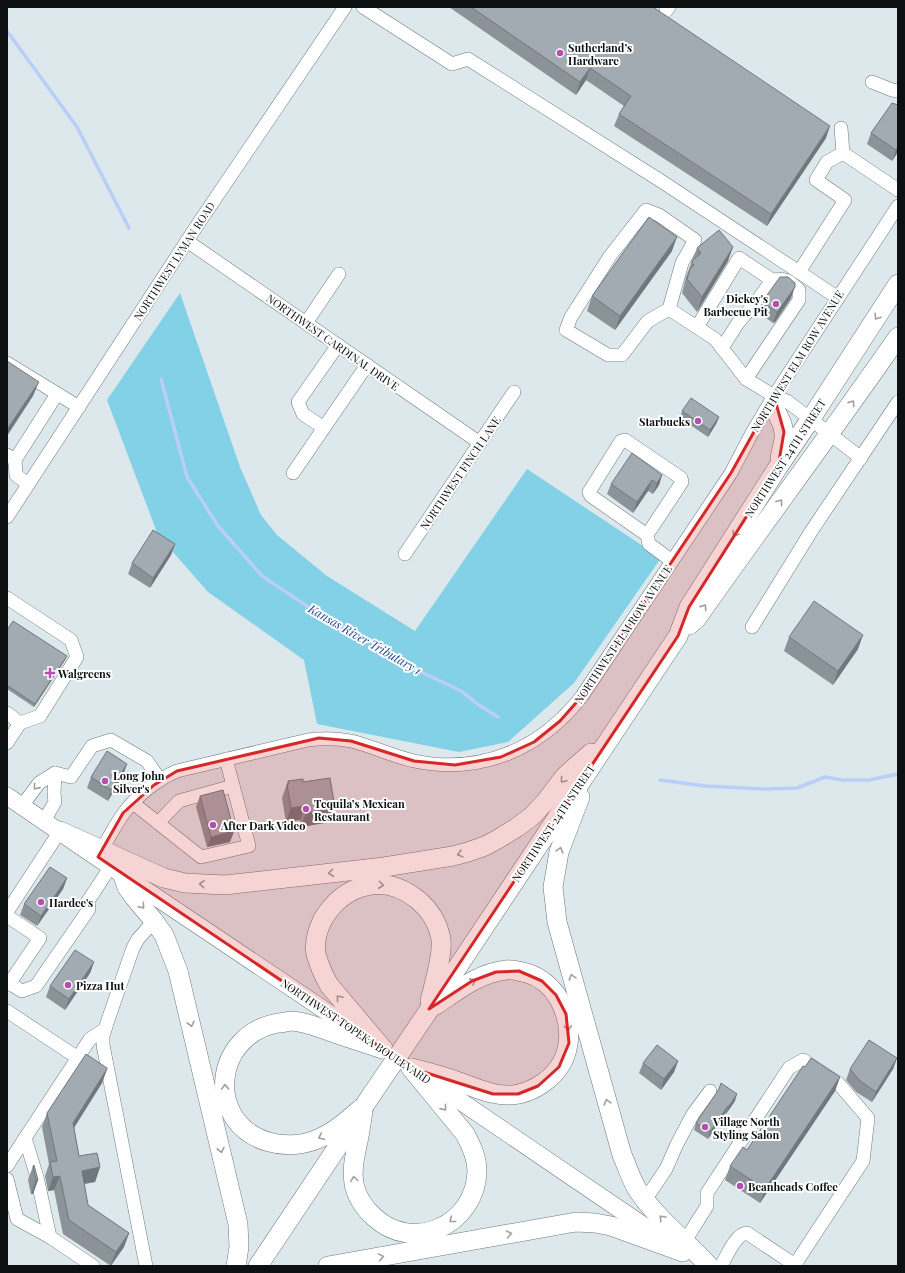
<svg xmlns="http://www.w3.org/2000/svg" width="905" height="1273" viewBox="0 0 905 1273" font-family="'Playfair Display',serif">
<style>
.green{fill:#83d1e7}
.lines{fill:none;stroke-linecap:round;stroke-linejoin:round}
.stream{stroke:#b9cff7;stroke-width:3.5}
.minor-casing{stroke:#6e797c;stroke-width:14}
.major-casing{stroke:#6e797c;stroke-width:18}
.highway-casing{stroke:#6e797c;stroke-width:20}
.minor{stroke:#fff;stroke-width:13}
.major{stroke:#fff;stroke-width:17}
.highway{stroke:#fff;stroke-width:19}
.highway-bridge-casing{stroke:#6e797c;stroke-width:20;stroke-linecap:butt}
.highway-bridge{stroke:#fff;stroke-width:19}
.wall{fill:#8b9399}
.shaded-wall{fill:#71787d}
.building{fill:#a2abb2;stroke:#71787d}
.oneway{stroke:#9e9fa0}
.marked{fill:#d62828;fill-opacity:0.2;stroke:#d62828;stroke-width:3;stroke-linejoin:round}
.poi-dot{fill:#b54eb1;stroke:#fff;stroke-width:1.5}
.labels{text-anchor:middle;dominant-baseline:central;stroke-width:4;stroke-linejoin:round;paint-order:stroke}
.poi-label{font-size:11px;font-weight:bold;fill:#0c1011;stroke:#fff;text-anchor:start}
.street-label{font-size:11px;fill:#0c1011;stroke:#fff}
.water-label{font-size:12px;font-style:italic;fill:#1d428d;stroke:#fff}
</style>
<rect width="100%" height="100%" fill="#dce8ec"/>
<path class="green" d="M 180,293 L 240,467 L 261,515 L 277,535 L 327,576 L 415,631 L 527,469 L 661,558 L 574,683 L 508,742 L 459,752 L 317,724 L 304,660 L 208,592 L 158,535 L 107,400 Z"/>
<g class="lines">
<g class="stream">
<path d="M 7,31 L 77,127 L 129,228"/>
<path d="M 161,379 L 187,477 L 218,526 L 262,576 L 334,624 L 386,649 L 413,668 L 461,691 L 479,705 L 498,717"/>
<path d="M 660,780 L 705,786 L 765,789 L 797,788 L 825,777 L 843,780 L 869,780 L 898,774"/>
</g>
<g class="minor-casing">
<g id="minor">
<path d="M 363,7 L 452,64 L 468,59 L 661,181 L 799,272"/>
<path d="M 666,11 L 669,7"/>
<path d="M 872,82 L 892,90 L 898,91"/>
<path d="M 841,128 L 843,153 L 898,190"/>
<path d="M 187,241 L 480,443"/>
<path d="M 838,298 L 799,272 L 845,200 L 816,180 L 827,162 L 843,153"/>
<path d="M 669,309 L 682,263 L 695,240 L 659,215 L 646,210 L 610,256 L 571,317 L 566,330 L 608,355 L 622,355 L 648,321 L 669,309 L 715,339 L 746,379 L 774,396 L 787,401 L 861,458"/>
<path d="M 306,323 L 339,274"/>
<path d="M 697,327 L 739,258 L 772,280"/>
<path d="M 722,348 L 738,323 L 760,297 L 772,280 C 788,278 788,280 799,290 L 799,300 L 746,379"/>
<path d="M 7,363 L 79,407"/>
<path d="M 324,428 L 303,414 L 298,402 L 338,345"/>
<path d="M 7,455 L 15,460 L 16,475 L 28,484"/>
<path d="M 15,460 L 57,394"/>
<path d="M 293,473 L 367,365"/>
<path d="M 7,517 L 198,224 L 345,7"/>
<path d="M 647,535 L 682,482 L 681,478 L 625,440 L 621,441 L 589,492 L 591,496 L 647,535 L 649,544 L 672,561"/>
<path d="M 405,554 L 514,392"/>
<path d="M 7,598 L 71,640 L 77,657 L 40,716 L 20,723 L 7,743"/>
<path d="M 752,627 L 812,530 L 898,402"/>
<path d="M 7,713 L 20,723"/>
<path d="M 133,803 L 201,857 L 249,846 L 226,759"/>
<path d="M 22,806 L 39,783 L 55,773 L 71,777 L 92,746 L 111,740 L 147,761 L 160,780"/>
<path d="M 44,821 L 55,802 L 54,793 L 55,773"/>
<path d="M 158,823 L 179,801 L 233,786"/>
<path d="M 98,856 C 107,842 114,826 124,813 C 136,796 158,779 177,771 L 308,740 C 323,738 337,738 351,741 C 372,746 392,756 414,761 C 481,775 541,749 582,696 L 731,473 L 753,431 L 774,396 L 898,206"/>
<path d="M 7,912 L 60,831"/>
<path d="M 7,916 L 40,938 L 9,984"/>
<path d="M 7,982 L 22,991 L 36,986 L 89,909 L 88,901 L 111,866"/>
<path d="M 7,1011 L 78,1058"/>
<path d="M 7,1166 L 25,1138"/>
<path d="M 7,1179 L 17,1219 L 50,1237"/>
<path d="M 645,1200 L 666,1169 L 677,1144 L 693,1114 L 710,1091"/>
<path d="M 685,1241 L 707,1206 L 707,1193 L 789,1068 L 803,1060 L 838,1083 L 868,1118 L 863,1161 L 794,1266"/>
<path d="M 93,1266 L 50,1237 L 37,1177 L 25,1138 L 90,1039 L 105,1029"/>
<path d="M 146,1266 L 103,1045 L 103,1036 L 108,1020 L 133,948 L 138,939 L 154,921"/>
<path d="M 721,1266 C 727,1256 735,1234 747,1233 L 795,1265"/>
</g>
</g>
<g class="major-casing">
<g id="major">
<path d="M 7,796 L 89,852 L 372,1042"/>
<path d="M 419,1073 L 669,1243"/>
</g>
</g>
<g class="highway-casing">
<g id="highway">
<path d="M 774,396 L 776,411 L 782,424 L 784,432 L 784,439 L 780,458"/>
<path d="M 689,625 L 697,618 C 763,524 832,432 898,337"/>
<path d="M 580,797 L 559,852 L 553,887 L 557,922 L 622,1155 C 627,1166 631,1179 637,1189 C 656,1218 685,1240 709,1266"/>
<path d="M 60,831 L 164,878 L 185,883 L 225,885 L 384,867 L 453,856 L 468,852 L 485,846 L 498,839 L 516,828 L 531,817 L 546,801 L 565,776 L 591,753"/>
<path d="M 122,873 L 127,887 L 134,897 L 154,921 L 164,935 L 178,971 L 238,1224 L 239,1247 L 236,1266"/>
<path d="M 429,1010 L 678,636 L 689,607 L 778,467 L 810,420 L 898,284"/>
<path d="M 383,1049 L 329,985 C 324,976 319,965 316,954 C 314,943 318,929 323,919 C 345,883 385,873 418,900 C 430,910 438,923 441,939 C 443,955 434,984 430,1001"/>
<path d="M 411,1068 C 424,1071 438,1075 451,1079 C 473,1086 495,1099 519,1094 C 528,1092 536,1088 543,1083 C 572,1063 575,1029 559,999 C 552,987 540,977 527,973 C 520,972 513,969 506,970 C 479,973 458,990 436,1005"/>
<path d="M 364,1106 C 362,1116 361,1126 359,1136 C 356,1153 351,1167 354,1184 C 357,1198 364,1208 374,1217 C 414,1254 476,1224 477,1171 C 477,1157 471,1145 465,1134 L 411,1068"/>
<path d="M 364,1106 C 350,1118 336,1131 320,1138 C 305,1145 286,1147 269,1142 C 205,1124 212,1035 278,1023 C 281,1023 286,1022 290,1021 C 306,1021 321,1029 337,1034 C 352,1039 367,1044 383,1049"/>
<path d="M 258,1266 L 355,1121"/>
<path d="M 328,1266 L 576,1222 L 595,1223 L 611,1226 L 683,1252"/>
</g>
</g>
<use href="#minor" class="minor"/>
<use href="#major" class="major"/>
<use href="#highway" class="highway"/>
<g class="highway-bridge-casing">
<path id="highway-bridge" d="M 364,1106 L 429,1010"/>
</g>
<use href="#highway-bridge" class="highway-bridge"/>
</g>
<g class="wall">
<path d="M 449,7 L 653,7 L 826,138 L 767,226 L 614,126 L 619,114 L 624,106 L 586,80 L 576,95 Z"/>
<path d="M 898,105 L 898,152 L 892,161 L 867,144 L 871,133 Z"/>
<path d="M 697,248 L 728,261 L 697,312 L 682,293 L 686,277 Z"/>
<path d="M 672,251 L 615,330 L 587,311 L 592,296 Z"/>
<path d="M 791,298 L 775,322 L 773,323 L 758,312 L 762,302 Z"/>
<path d="M 682,411 L 719,417 L 716,424 L 708,437 L 680,418 Z"/>
<path d="M 662,475 L 659,485 L 653,494 L 648,491 L 633,513 L 607,494 L 611,484 Z"/>
<path d="M 175,544 L 171,555 L 150,588 L 128,574 L 132,563 Z"/>
<path d="M 7,630 L 65,660 L 34,707 L 7,689 Z"/>
<path d="M 789,637 L 858,649 L 833,685 L 784,651 Z"/>
<path d="M 127,764 L 123,775 L 108,801 L 87,788 L 91,777 Z"/>
<path d="M 288,781 L 303,782 L 330,822 L 301,827 L 300,820 L 286,822 L 282,798 Z"/>
<path d="M 200,796 L 234,831 L 230,842 L 207,847 L 196,807 Z"/>
<path d="M 67,878 L 63,889 L 37,926 L 20,915 L 24,904 Z"/>
<path d="M 94,962 L 90,973 L 65,1010 L 46,997 L 50,986 Z"/>
<path d="M 897,1058 L 893,1069 L 872,1102 L 856,1092 L 846,1080 L 850,1069 Z"/>
<path d="M 678,1061 L 674,1072 L 661,1090 L 639,1073 L 643,1063 Z"/>
<path d="M 805,1067 L 840,1077 L 835,1091 L 760,1203 L 725,1180 L 730,1166 L 747,1150 Z"/>
<path d="M 107,1069 L 102,1083 L 74,1128 L 79,1156 L 100,1167 L 95,1182 L 84,1184 L 88,1205 L 129,1233 L 124,1247 L 111,1266 L 63,1234 L 54,1190 L 48,1191 L 45,1176 L 49,1164 L 42,1127 L 47,1113 Z"/>
<path d="M 735,1101 L 726,1114 L 725,1113 L 708,1139 L 694,1130 L 696,1123 Z"/>
<path d="M 33,1166 L 38,1180 L 33,1194 L 31,1194 L 28,1180 Z"/>
</g>
<g class="shaded-wall">
<path d="M 590,68 L 586,80 L 576,95 L 580,82 Z"/>
<path d="M 830,126 L 826,138 L 767,226 L 771,214 Z"/>
<path d="M 898,147 L 898,152 L 892,161 L 896,150 Z"/>
<path d="M 677,237 L 672,251 L 615,330 L 620,316 Z"/>
<path d="M 733,247 L 728,261 L 697,312 L 702,297 Z"/>
<path d="M 795,287 L 791,298 L 775,322 L 773,323 L 777,312 Z"/>
<path d="M 39,382 L 33,396 L 7,436 L 7,432 L 8,428 Z"/>
<path d="M 719,417 L 716,424 L 708,437 L 710,430 Z"/>
<path d="M 662,475 L 659,485 L 653,494 L 657,483 Z"/>
<path d="M 652,480 L 648,491 L 633,513 L 637,502 Z"/>
<path d="M 175,544 L 171,555 L 150,588 L 153,578 Z"/>
<path d="M 863,635 L 858,649 L 833,685 L 838,671 Z"/>
<path d="M 67,656 L 65,660 L 34,707 L 35,704 Z"/>
<path d="M 127,764 L 123,775 L 108,801 L 111,790 Z"/>
<path d="M 305,806 L 300,820 L 286,822 L 291,808 Z"/>
<path d="M 335,808 L 330,822 L 301,827 L 306,813 Z"/>
<path d="M 234,831 L 230,842 L 207,847 L 211,837 Z"/>
<path d="M 67,878 L 63,889 L 37,926 L 41,916 Z"/>
<path d="M 94,962 L 90,973 L 65,1010 L 69,999 Z"/>
<path d="M 897,1058 L 893,1069 L 872,1102 L 876,1092 Z"/>
<path d="M 678,1061 L 674,1072 L 661,1090 L 664,1079 Z"/>
<path d="M 107,1069 L 102,1083 L 68,1137 L 73,1123 Z"/>
<path d="M 840,1077 L 835,1091 L 760,1203 L 765,1189 Z"/>
<path d="M 737,1094 L 735,1101 L 726,1114 L 729,1106 Z"/>
<path d="M 728,1106 L 725,1113 L 708,1139 L 710,1132 Z"/>
<path d="M 100,1167 L 95,1182 L 77,1185 L 82,1171 Z"/>
<path d="M 60,1176 L 54,1190 L 48,1191 L 53,1177 Z"/>
<path d="M 36,1180 L 38,1180 L 33,1194 L 31,1194 Z"/>
<path d="M 129,1233 L 124,1247 L 110,1266 L 116,1252 Z"/>
</g>
<g class="building">
<path d="M 471,7 L 653,7 L 830,126 L 771,214 L 619,114 L 631,96 L 590,68 L 580,82 Z"/>
<path d="M 892,103 L 898,105 L 898,147 L 896,150 L 871,133 Z"/>
<path d="M 649,217 L 677,237 L 620,316 L 592,296 Z"/>
<path d="M 719,230 L 733,247 L 702,297 L 687,279 L 690,269 L 694,265 L 692,263 L 692,261 L 701,253 L 697,248 Z"/>
<path d="M 780,277 L 788,277 L 795,283 L 795,287 L 778,311 L 777,312 L 762,302 Z"/>
<path d="M 7,361 L 39,382 L 8,428 L 7,427 Z"/>
<path d="M 691,398 L 719,417 L 710,430 L 682,411 Z"/>
<path d="M 632,453 L 662,475 L 657,483 L 652,480 L 637,502 L 611,484 Z"/>
<path d="M 153,530 L 175,544 L 153,578 L 132,563 Z"/>
<path d="M 814,601 L 863,635 L 838,671 L 789,637 Z"/>
<path d="M 13,621 L 67,656 L 35,704 L 8,686 L 7,687 L 7,630 Z"/>
<path d="M 107,751 L 127,764 L 111,790 L 91,777 Z"/>
<path d="M 330,778 L 335,808 L 306,813 L 305,806 L 291,808 L 287,784 L 289,784 L 288,781 L 303,779 L 303,782 Z"/>
<path d="M 223,790 L 234,831 L 211,837 L 200,796 Z"/>
<path d="M 50,867 L 67,878 L 41,916 L 24,904 Z"/>
<path d="M 75,950 L 94,962 L 69,999 L 50,986 Z"/>
<path d="M 869,1040 L 897,1058 L 876,1092 L 860,1081 L 850,1069 Z"/>
<path d="M 657,1045 L 678,1061 L 664,1079 L 643,1063 Z"/>
<path d="M 86,1054 L 107,1068 L 107,1069 L 73,1123 L 79,1156 L 97,1153 L 100,1167 L 82,1171 L 88,1205 L 129,1233 L 116,1252 L 69,1220 L 60,1176 L 53,1177 L 50,1162 L 57,1161 L 47,1113 Z"/>
<path d="M 811,1058 L 840,1077 L 765,1189 L 730,1166 L 743,1147 L 747,1150 L 803,1066 L 805,1067 Z"/>
<path d="M 721,1083 L 737,1094 L 729,1106 L 728,1106 L 710,1132 L 696,1123 L 719,1089 Z"/>
<path d="M 34,1165 L 38,1180 L 36,1180 L 33,1166 Z"/>
</g>
<defs><path id="oneway-chevron" d="M-2-3.5L2.5 0L-2 3.5" fill="none" stroke-width="1.6" stroke-linecap="round" stroke-linejoin="round"/></defs>
<g class="oneway">
<use href="#oneway-chevron" transform="translate(877 317) rotate(123)"/>
<use href="#oneway-chevron" transform="translate(852 403) rotate(-55)"/>
<use href="#oneway-chevron" transform="translate(780 502) rotate(-53)"/>
<use href="#oneway-chevron" transform="translate(735 534) rotate(122)"/>
<use href="#oneway-chevron" transform="translate(704 607) rotate(-55)"/>
<use href="#oneway-chevron" transform="translate(563 780) rotate(130)"/>
<use href="#oneway-chevron" transform="translate(36 787) rotate(129)"/>
<use href="#oneway-chevron" transform="translate(560 850) rotate(-73)"/>
<use href="#oneway-chevron" transform="translate(460 854) rotate(165)"/>
<use href="#oneway-chevron" transform="translate(331 873) rotate(173)"/>
<use href="#oneway-chevron" transform="translate(202 884) rotate(-175)"/>
<use href="#oneway-chevron" transform="translate(381 885) rotate(6)"/>
<use href="#oneway-chevron" transform="translate(142 906) rotate(49)"/>
<use href="#oneway-chevron" transform="translate(572 977) rotate(-106)"/>
<use href="#oneway-chevron" transform="translate(473 981) rotate(-29)"/>
<use href="#oneway-chevron" transform="translate(339 998) rotate(-130)"/>
<use href="#oneway-chevron" transform="translate(191 1024) rotate(77)"/>
<use href="#oneway-chevron" transform="translate(568 1028) rotate(85)"/>
<use href="#oneway-chevron" transform="translate(225 1087) rotate(-92)"/>
<use href="#oneway-chevron" transform="translate(607 1102) rotate(-106)"/>
<use href="#oneway-chevron" transform="translate(444 1108) rotate(51)"/>
<use href="#oneway-chevron" transform="translate(321 1137) rotate(155)"/>
<use href="#oneway-chevron" transform="translate(221 1150) rotate(77)"/>
<use href="#oneway-chevron" transform="translate(354 1179) rotate(-98)"/>
<use href="#oneway-chevron" transform="translate(662 1218) rotate(-133)"/>
<use href="#oneway-chevron" transform="translate(452 1220) rotate(142)"/>
<use href="#oneway-chevron" transform="translate(509 1234) rotate(-10)"/>
<use href="#oneway-chevron" transform="translate(381 1257) rotate(-10)"/>
</g>
<path class="marked" d="M 774,396 L 784,432 L 778,467 L 689,607 L 678,636 L 429,1009 L 472,981 L 496,972 L 519,971 L 542,981 L 556,995 L 566,1014 L 569,1043 L 559,1067 L 538,1086 L 518,1094 L 493,1094 L 411,1068 L 98,857 L 123,813 L 154,785 L 177,771 L 319,738 L 351,741 L 414,761 L 455,765 L 501,757 L 534,742 L 560,721 L 582,696 L 731,473 Z"/>
<g class="poi-dot">
<circle cx="560" cy="53" r="4"/>
<circle cx="776" cy="304" r="4"/>
<circle cx="698" cy="421" r="4"/>
<path d="M48 667h4v4h4v4h-4v4h-4v-4h-4v-4h4z"/>
<circle cx="105" cy="781" r="4"/>
<circle cx="306" cy="809" r="4"/>
<circle cx="213" cy="825" r="4"/>
<circle cx="41" cy="902" r="4"/>
<circle cx="68" cy="985" r="4"/>
<circle cx="705" cy="1127" r="4"/>
<circle cx="740" cy="1186" r="4"/>
</g>
<g class="labels">
<g class="poi-label">
<text x="568" y="47">Sutherland’s<tspan x="568" dy="13">Hardware</tspan></text>
<text x="768" y="298" text-anchor="end">Dickey's<tspan x="768" dy="13">Barbecue Pit</tspan></text>
<text x="690" y="421" text-anchor="end">Starbucks</text>
<text x="58" y="673">Walgreens</text>
<text x="113" y="775">Long John<tspan x="113" dy="13">Silver's</tspan></text>
<text x="314" y="803">Tequila’s Mexican<tspan x="314" dy="13">Restaurant</tspan></text>
<text x="221" y="825">After Dark Video</text>
<text x="49" y="902">Hardee's</text>
<text x="76" y="985">Pizza Hut</text>
<text x="713" y="1121">Village North<tspan x="713" dy="13">Styling Salon</tspan></text>
<text x="748" y="1186">Beanheads Coffee</text>
</g>
<g class="street-label">
<text transform="translate(174 261) rotate(-57)">NORTHWEST LYMAN ROAD</text>
<text transform="translate(333 342) rotate(35)">NORTHWEST CARDINAL DRIVE</text>
<text transform="translate(797 361) rotate(-58)">NORTHWEST ELM ROW AVENUE</text>
<text transform="translate(785 458) rotate(-57)">NORTHWEST 24TH STREET</text>
<text transform="translate(460 473) rotate(-56)">NORTHWEST FINCH LANE</text>
<text transform="translate(623 634) rotate(-56)">NORTHWEST ELM ROW AVENUE</text>
<text transform="translate(553 823) rotate(-56)">NORTHWEST 24TH STREET</text>
<text transform="translate(356 1031) rotate(34)">NORTHWEST TOPEKA BOULEVARD</text>
</g>
<g class="water-label">
<text transform="translate(365 639) rotate(30)">Kansas River Tributary 1</text>
</g>
</g>
<rect width="905" height="1273" fill="none" stroke="#0c1011" stroke-width="16"/>
</svg>
